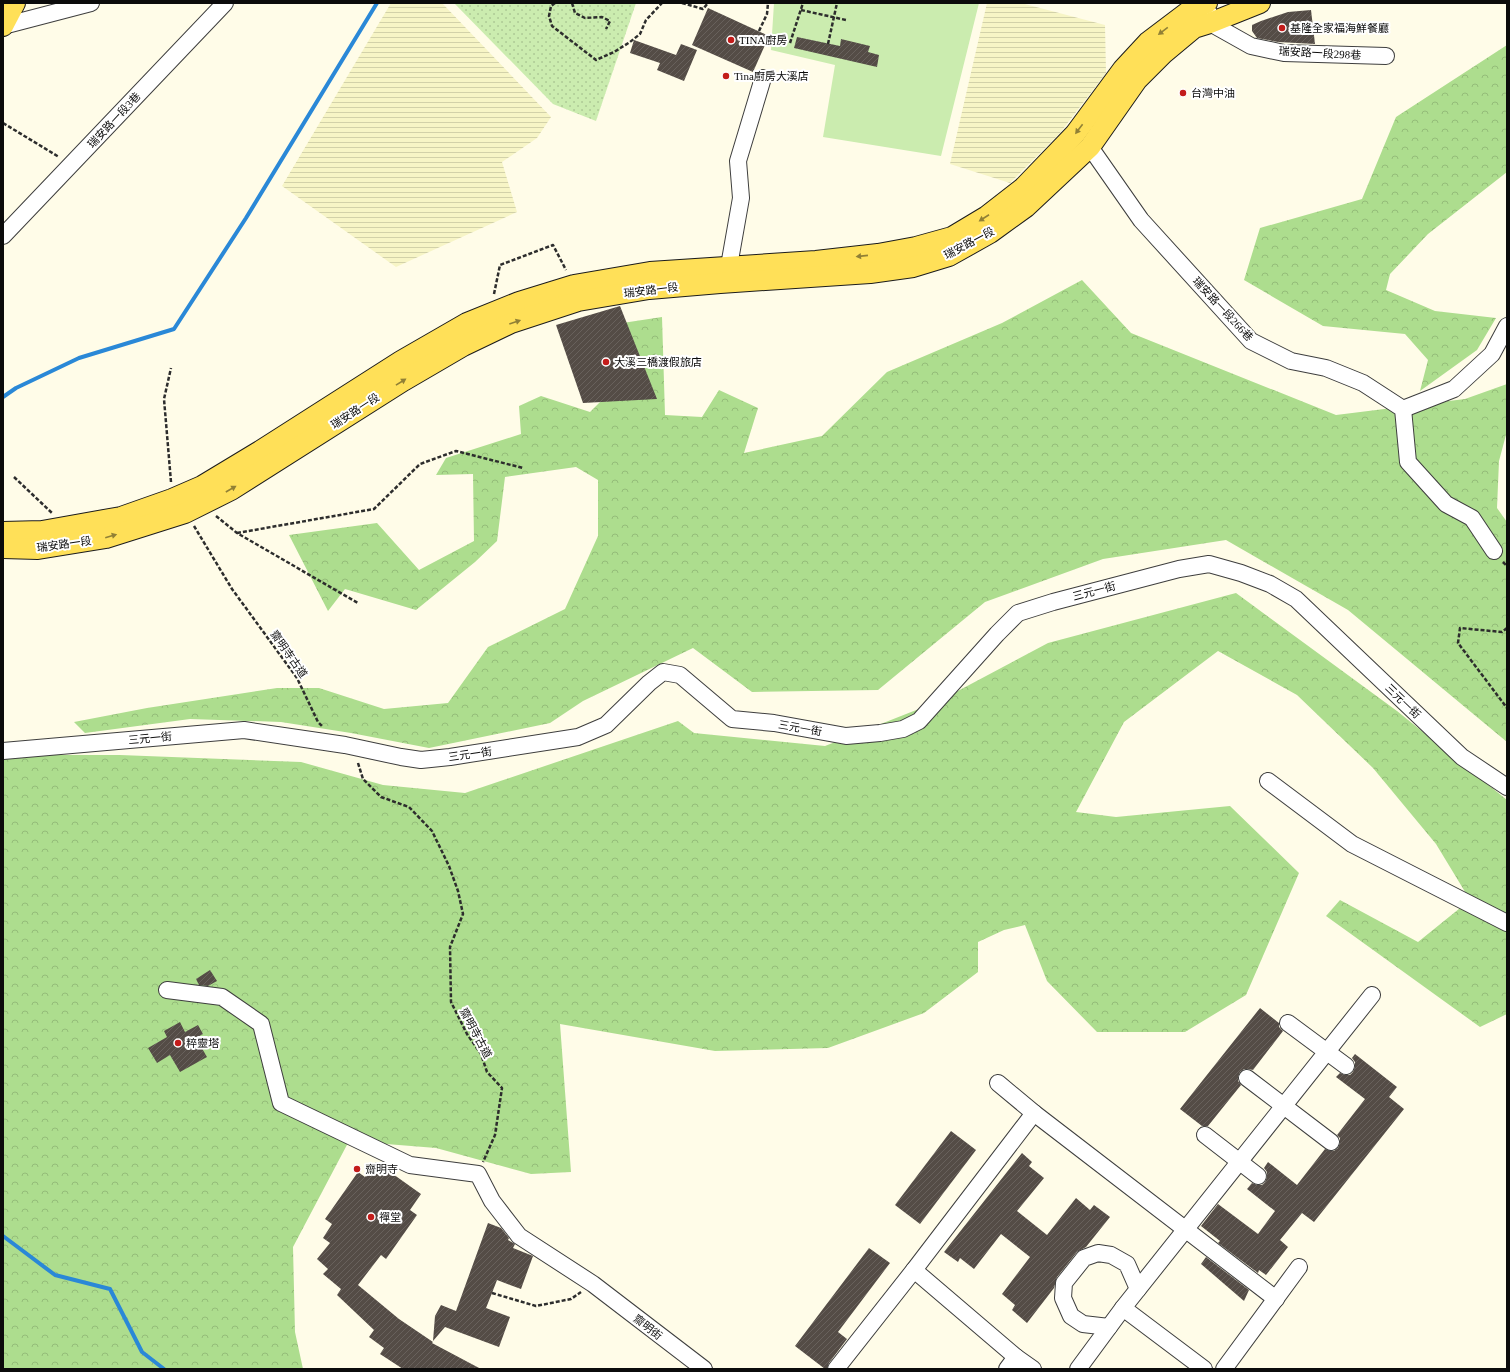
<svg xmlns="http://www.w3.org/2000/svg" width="1510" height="1372" viewBox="0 0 1510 1372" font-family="'Times New Roman','Noto Sans TC',serif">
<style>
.farmland{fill:url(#farmland-rules)}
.grass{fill:#cbecaf}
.forest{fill:url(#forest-crowns)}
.garden{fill:url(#garden-dots)}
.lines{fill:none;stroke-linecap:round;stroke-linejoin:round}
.stream{stroke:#2a88d7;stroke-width:4}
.building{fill:url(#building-hatch)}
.minor-casing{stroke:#3e3e3e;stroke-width:18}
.major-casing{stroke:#1c1c1c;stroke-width:22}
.path{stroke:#2d2d2d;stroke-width:2.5;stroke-dasharray:4 2;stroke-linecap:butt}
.minor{stroke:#fff;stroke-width:16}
.major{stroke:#ffe058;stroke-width:20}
.oneway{fill:#918035}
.poi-dot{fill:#c31c1a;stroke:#fff;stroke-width:1.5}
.labels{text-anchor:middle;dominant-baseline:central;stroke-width:4;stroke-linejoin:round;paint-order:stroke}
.poi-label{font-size:11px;fill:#0b0b0b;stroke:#fff;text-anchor:start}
.street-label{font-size:11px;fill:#0b0b0b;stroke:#fff}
</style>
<defs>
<pattern id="farmland-rules" width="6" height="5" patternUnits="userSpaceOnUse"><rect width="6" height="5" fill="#f7f5c6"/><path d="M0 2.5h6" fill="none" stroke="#d2d1a9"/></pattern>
<pattern id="forest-crowns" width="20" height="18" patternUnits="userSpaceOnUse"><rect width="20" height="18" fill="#addd8e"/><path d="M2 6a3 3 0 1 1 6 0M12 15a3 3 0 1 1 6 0" fill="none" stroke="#94bc79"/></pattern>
<pattern id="garden-dots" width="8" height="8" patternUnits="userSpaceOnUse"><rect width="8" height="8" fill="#cbecaf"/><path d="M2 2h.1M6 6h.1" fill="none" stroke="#adc995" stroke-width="1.8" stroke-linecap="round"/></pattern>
<pattern id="building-hatch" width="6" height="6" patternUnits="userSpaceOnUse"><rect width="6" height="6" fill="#544c46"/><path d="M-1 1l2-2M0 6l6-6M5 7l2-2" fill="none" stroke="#68615c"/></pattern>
</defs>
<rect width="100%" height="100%" fill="#fffce8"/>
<g class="farmland">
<path d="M 391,3 L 442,3 L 551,117 L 537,138 L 502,162 L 517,212 L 396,267 L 282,186 Z"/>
<path d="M 987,3 L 1021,3 L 1105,25 L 1106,73 L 1060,133 L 1010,183 L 950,164 Z"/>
</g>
<path class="grass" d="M 774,3 L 979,3 L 941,156 L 823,137 L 835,65 L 771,50 Z"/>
<g class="forest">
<path d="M 1507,45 L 1507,172 L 1428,234 L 1390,274 L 1386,290 L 1435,311 L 1496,318 L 1477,350 L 1420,391 L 1428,360 L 1405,334 L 1323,326 L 1244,280 L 1260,228 L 1362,199 L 1396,117 Z"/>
<path d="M 1082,280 L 1131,333 L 1336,415 L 1465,399 L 1507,384 L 1507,431 L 1499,461 L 1497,508 L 1507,522 L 1507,742 L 1348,610 L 1226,540 L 1103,559 L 985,602 L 878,690 L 752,692 L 693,648 L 583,701 L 550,723 L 429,748 L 351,733 L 281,722 L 190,719 L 85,733 L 74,722 L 147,708 L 277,688 L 319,688 L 384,709 L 448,703 L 488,647 L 565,609 L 598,536 L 598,480 L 576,467 L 505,477 L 497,541 L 475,562 L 416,610 L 345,589 L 328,611 L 289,535 L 377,523 L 419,570 L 474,541 L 473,474 L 436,475 L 446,458 L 521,434 L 519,406 L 541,396 L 590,412 L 603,399 L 583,329 L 662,317 L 665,415 L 702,417 L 719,390 L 758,408 L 744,453 L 822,436 L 887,372 L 1002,323 Z"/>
<path d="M 1236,593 L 1397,711 L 1507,800 L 1507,1014 L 1480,1027 L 1326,916 L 1340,900 L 1418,942 L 1470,900 L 1436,844 L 1373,768 L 1297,695 L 1218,651 L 1124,722 L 1076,812 L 1116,817 L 1230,806 L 1299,873 L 1246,995 L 1185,1032 L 1097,1032 L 1047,981 L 1025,925 L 1004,930 L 978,942 L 978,972 L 924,1013 L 828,1048 L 715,1051 L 560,1024 L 571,1172 L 531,1174 L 436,1148 L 349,1141 L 293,1247 L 295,1332 L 303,1369 L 3,1369 L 3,755 L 120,755 L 301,762 L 383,785 L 465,793 L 678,721 L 694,733 L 825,746 L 939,701 L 1048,643 Z"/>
</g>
<path class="garden" d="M 454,3 L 636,3 L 596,121 L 553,104 Z"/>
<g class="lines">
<g class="stream">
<path d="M 3,397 L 16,388 L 79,358 L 174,329 L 246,218 L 377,3"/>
<path d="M 3,1236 L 55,1275 L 110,1289 L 142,1352 L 164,1369"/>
</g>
</g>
<g class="building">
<path d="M 708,8 L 769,36 L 753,72 L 692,45 Z"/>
<path d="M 1311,10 L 1315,44 L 1278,42 L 1257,38 L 1252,31 L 1252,25 L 1261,21 L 1288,12 Z"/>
<path d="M 797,37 L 840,46 L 841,39 L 870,46 L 868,52 L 879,55 L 877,67 L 794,48 Z"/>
<path d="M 634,40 L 676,55 L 681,44 L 697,50 L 684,81 L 657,70 L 660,63 L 630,53 Z"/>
<path d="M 620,306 L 657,399 L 583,403 L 556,325 Z"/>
<path d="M 210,970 L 217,981 L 208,986 L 199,985 L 196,979 Z"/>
<path d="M 1260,1008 L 1279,1023 L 1279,1027 L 1283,1031 L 1253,1070 L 1248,1069 L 1244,1069 L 1240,1072 L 1238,1077 L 1238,1081 L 1241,1085 L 1208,1126 L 1202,1126 L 1180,1109 Z"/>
<path d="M 180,1022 L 185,1032 L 198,1025 L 203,1034 L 196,1038 L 207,1057 L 180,1072 L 170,1055 L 157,1063 L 148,1048 L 167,1037 L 164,1031 Z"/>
<path d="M 1355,1054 L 1397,1087 L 1389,1097 L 1404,1109 L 1314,1222 L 1302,1213 L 1280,1240 L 1288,1247 L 1266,1275 L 1259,1270 L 1258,1273 L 1218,1243 L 1220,1241 L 1201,1226 L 1218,1204 L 1258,1234 L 1275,1211 L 1247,1189 L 1252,1183 L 1257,1185 L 1262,1185 L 1265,1182 L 1267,1177 L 1267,1172 L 1264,1168 L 1268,1162 L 1297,1185 L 1325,1149 L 1330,1151 L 1334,1151 L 1338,1148 L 1340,1143 L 1340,1138 L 1337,1135 L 1365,1099 L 1336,1077 L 1340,1073 L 1345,1075 L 1350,1075 L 1353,1072 L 1355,1067 L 1355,1062 L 1352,1058 Z"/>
<path d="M 951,1131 L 976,1150 L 920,1224 L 895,1205 Z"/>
<path d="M 1022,1153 L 1032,1162 L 1029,1166 L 1044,1178 L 1017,1211 L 1047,1235 L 1076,1198 L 1090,1210 L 1094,1205 L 1110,1217 L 1086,1247 L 1077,1252 L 1057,1277 L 1054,1288 L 1027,1323 L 1012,1310 L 1015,1305 L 1002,1294 L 1030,1257 L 1001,1234 L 974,1269 L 960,1258 L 958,1262 L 944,1252 Z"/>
<path d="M 376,1162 L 421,1194 L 410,1210 L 417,1215 L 386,1259 L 381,1255 L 358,1285 L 399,1319 L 433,1342 L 432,1343 L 481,1369 L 403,1369 L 380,1354 L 384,1348 L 369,1337 L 374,1330 L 337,1295 L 341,1289 L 323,1274 L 328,1269 L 317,1259 L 330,1243 L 323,1238 L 332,1224 L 325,1219 L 358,1172 L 365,1177 Z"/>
<path d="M 488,1223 L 501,1228 L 509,1238 L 508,1240 L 515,1244 L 513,1248 L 533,1256 L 521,1289 L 497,1280 L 492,1293 L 486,1308 L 510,1317 L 499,1347 L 445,1327 L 433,1341 L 435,1316 L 441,1305 L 456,1311 Z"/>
<path d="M 869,1248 L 890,1263 L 838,1332 L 847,1339 L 829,1363 L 827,1369 L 825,1369 L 795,1346 Z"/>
<path d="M 1206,1257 L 1249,1290 L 1244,1301 L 1201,1264 Z"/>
</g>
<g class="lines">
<g class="minor-casing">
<g id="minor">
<path d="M 1209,13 L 1210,23 L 1251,46 L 1284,53 L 1386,56"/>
<path d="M 3,26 L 91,3"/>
<path d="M 1090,147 L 1141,220 L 1251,341 L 1291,361 L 1326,368 L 1363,383 L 1403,409 L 1408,462 L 1446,504 L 1472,518 L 1494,551"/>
<path d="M 3,236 L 225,3"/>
<path d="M 731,278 L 729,266 L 741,198 L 738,161 L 763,78"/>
<path d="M 1403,409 L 1454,389 L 1492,354 L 1507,326"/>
<path d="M 3,751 L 244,730 L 345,745 L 401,757 L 421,760 L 450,757 L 578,737 L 606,725 L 649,683 L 663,672 L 680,675 L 732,719 L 774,723 L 846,736 L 880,733 L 903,729 L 919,721 L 997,634 L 1018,613 L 1053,602 L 1179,569 L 1209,564 L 1241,573 L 1270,584 L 1296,599 L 1462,757 L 1507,787"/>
<path d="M 1268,781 L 1352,844 L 1507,923"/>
<path d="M 167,990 L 222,997 L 261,1024 L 281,1103 L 410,1165 L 478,1174 L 492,1201 L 519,1236 L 593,1284 L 704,1369"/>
<path d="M 1288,1023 L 1346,1066"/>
<path d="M 1247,1078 L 1331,1142"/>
<path d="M 998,1083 L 1034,1113 L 914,1270 L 1016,1357"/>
<path d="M 1034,1113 L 1276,1299"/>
<path d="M 1205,1135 L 1258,1176"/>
<path d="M 1109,1327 L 1083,1324 L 1071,1316 L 1063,1298 L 1064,1283 L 1084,1258 L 1098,1253 L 1111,1255 L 1127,1264 L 1138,1289"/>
<path d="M 836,1369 L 914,1270"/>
<path d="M 1007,1369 L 1016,1357 L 1033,1369"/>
<path d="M 1078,1369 L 1123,1308"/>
<path d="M 1204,1369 L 1123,1308 L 1372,995"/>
<path d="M 1224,1369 L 1299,1267"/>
</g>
</g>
<g class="major-casing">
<g id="major">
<path d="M 3,26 L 15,3"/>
<path d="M 3,532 L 42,531 L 121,517 L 172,499 L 202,486 L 260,451 L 401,361 L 467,323 L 519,302 L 574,285 L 650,272 L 816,261 L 878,254 L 916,247 L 952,237 L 987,216 L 1023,188 L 1075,134 L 1123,69 L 1148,42 L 1189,11 L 1207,3"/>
<path d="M 3,548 L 38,549 L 106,538 L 185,513 L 231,490 L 403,381 L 463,346 L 511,323 L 578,301 L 649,289 L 720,283 L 870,273 L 913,267 L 949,256 L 990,233 L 1026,207 L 1090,147 L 1137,80 L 1164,53 L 1194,28 L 1210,23 L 1260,3"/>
</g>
</g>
<g class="path">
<path d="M 555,3 L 551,6 L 549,16 L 552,26 L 596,60 L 614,52 L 630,42 L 640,34 L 646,20 L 662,3"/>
<path d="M 572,3 L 575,13 L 585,18 L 602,17 L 610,21 L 606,29"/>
<path d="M 682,3 L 703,9 L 708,3"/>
<path d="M 801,10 L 846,20"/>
<path d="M 759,31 L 767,14 L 768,3"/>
<path d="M 790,43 L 803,3"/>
<path d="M 828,44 L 837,3"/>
<path d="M 3,123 L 59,157"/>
<path d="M 494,294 L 500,265 L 553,245 L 566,270"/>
<path d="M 14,477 L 52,513"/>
<path d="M 171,482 L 164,399 L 171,368"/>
<path d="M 216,516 L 237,533 L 358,603"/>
<path d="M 194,526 L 232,589 L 297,678 L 318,722 L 323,727"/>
<path d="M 237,533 L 374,509 L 420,464 L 456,451 L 523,468"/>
<path d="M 1503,562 L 1507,566"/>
<path d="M 1507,628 L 1502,632 L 1460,628 L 1458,643 L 1507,708"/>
<path d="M 358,763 L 363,779 L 381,797 L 409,807 L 432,831 L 449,866 L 458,891 L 463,914 L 450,947 L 451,1002 L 467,1034 L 481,1054 L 487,1072 L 502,1088 L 495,1135 L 483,1162"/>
<path d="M 492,1293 L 536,1306 L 571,1299 L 581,1292"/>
</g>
<use href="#minor" class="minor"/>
<use href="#major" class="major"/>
</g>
<defs><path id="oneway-solid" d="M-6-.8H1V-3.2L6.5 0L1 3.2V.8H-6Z"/></defs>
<g class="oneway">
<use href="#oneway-solid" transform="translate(1163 31) rotate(143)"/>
<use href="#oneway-solid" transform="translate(1079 129) rotate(127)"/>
<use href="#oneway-solid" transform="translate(984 218) rotate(147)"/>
<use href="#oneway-solid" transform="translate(862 256) rotate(174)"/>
<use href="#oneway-solid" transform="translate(515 322) rotate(-19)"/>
<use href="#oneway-solid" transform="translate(401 382) rotate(-32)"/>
<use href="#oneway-solid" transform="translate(231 489) rotate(-30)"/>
<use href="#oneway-solid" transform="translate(111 536) rotate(-16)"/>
</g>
<g class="poi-dot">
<circle cx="1282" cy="28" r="4"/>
<circle cx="731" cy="40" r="4"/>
<circle cx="726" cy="76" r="4"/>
<circle cx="1183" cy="93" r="4"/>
<circle cx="606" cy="362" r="4"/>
<circle cx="178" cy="1043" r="4"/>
<circle cx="357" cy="1169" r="4"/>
<circle cx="371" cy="1217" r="4"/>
</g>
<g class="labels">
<g class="poi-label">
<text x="1290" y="28">基隆全家福海鮮餐廳</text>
<text x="739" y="40">TINA廚房</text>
<text x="734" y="76">Tina廚房大溪店</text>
<text x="1191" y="93">台灣中油</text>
<text x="614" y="362">大溪三橋渡假旅店</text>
<text x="186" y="1043">粹靈塔</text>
<text x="365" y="1169">齋明寺</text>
<text x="379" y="1217">禪堂</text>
</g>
<g class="street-label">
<text transform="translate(1320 53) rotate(3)">瑞安路一段298巷</text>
<text transform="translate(114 120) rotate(-47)">瑞安路一段3巷</text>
<text transform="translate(969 243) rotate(-28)">瑞安路一段</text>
<text transform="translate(651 290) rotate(-7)">瑞安路一段</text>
<text transform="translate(1223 309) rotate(47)">瑞安路一段266巷</text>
<text transform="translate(355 411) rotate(-33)">瑞安路一段</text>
<text transform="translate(64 544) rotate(-8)">瑞安路一段</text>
<text transform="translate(1094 591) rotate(-15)">三元一街</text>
<text transform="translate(289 654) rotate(55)">齋明寺古道</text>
<text transform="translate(1403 701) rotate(44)">三元一街</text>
<text transform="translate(800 728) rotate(10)">三元一街</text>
<text transform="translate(150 738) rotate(-5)">三元一街</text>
<text transform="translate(470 754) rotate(-8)">三元一街</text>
<text transform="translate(476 1033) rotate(62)">齋明寺古道</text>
<text transform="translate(648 1327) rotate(38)">齋明街</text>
</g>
</g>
<rect width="1510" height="1372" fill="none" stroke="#0b0b0b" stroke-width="8"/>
</svg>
